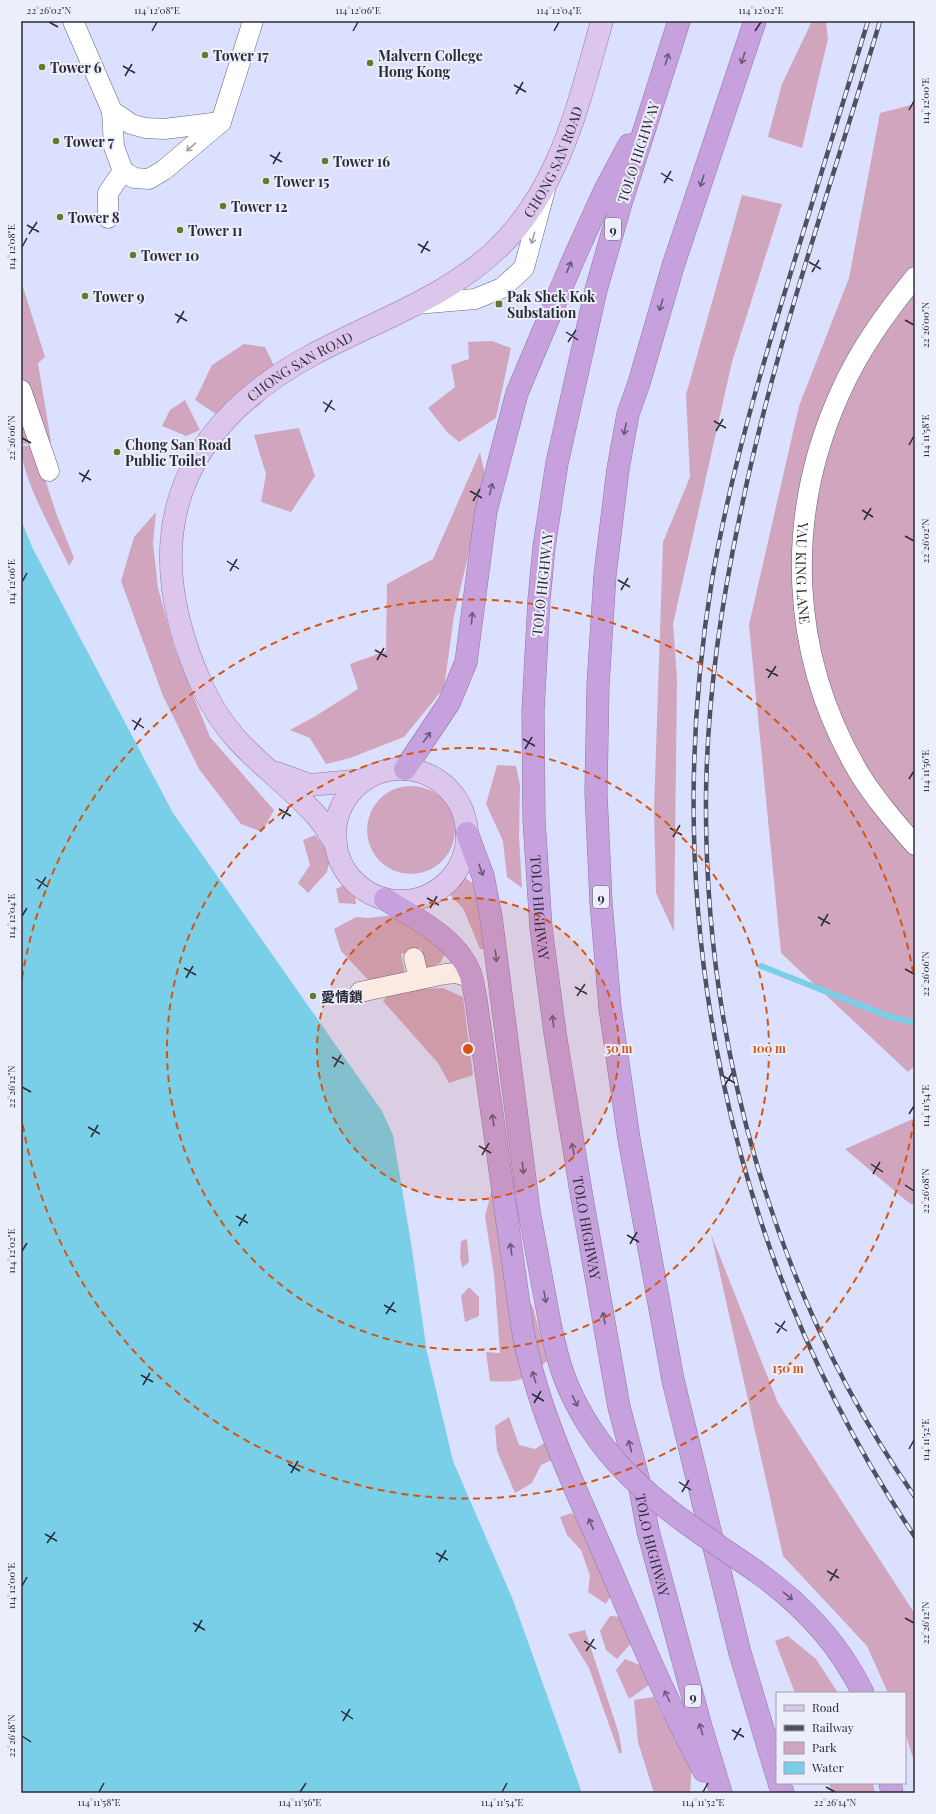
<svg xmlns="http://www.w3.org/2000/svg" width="936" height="1814" viewBox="0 0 936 1814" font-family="'Playfair Display','Noto Sans TC',serif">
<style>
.green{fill:#d0a5bd}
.water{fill:#79cfe8}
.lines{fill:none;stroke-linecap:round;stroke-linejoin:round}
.stream{stroke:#79cfe8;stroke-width:6}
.minor-casing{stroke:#62647f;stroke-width:21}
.major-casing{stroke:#9077a4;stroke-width:23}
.highway-casing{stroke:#9077a4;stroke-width:23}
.minor{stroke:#fff;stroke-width:20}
.major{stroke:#ddc6eb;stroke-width:22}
.highway{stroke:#c7a0de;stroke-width:22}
.rail-casing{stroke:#4f5160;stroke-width:4.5}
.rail{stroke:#edeefb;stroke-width:3;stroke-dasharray:9;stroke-linecap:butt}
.highway-bridge-casing{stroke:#9077a4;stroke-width:23;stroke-linecap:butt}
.highway-bridge{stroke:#c7a0de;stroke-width:22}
.oneway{stroke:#695a7a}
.oneway2{stroke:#a0a0a5}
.ticks{fill:none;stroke:#2b2c38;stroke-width:1.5}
.ring{fill:none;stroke:#d55410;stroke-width:2;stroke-dasharray:7 5}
.poi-dot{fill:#63792b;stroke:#edeefb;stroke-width:1.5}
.labels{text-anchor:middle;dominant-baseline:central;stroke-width:4;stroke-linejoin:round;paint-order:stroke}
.shield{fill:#edeefb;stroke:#656672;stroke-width:1}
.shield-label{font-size:13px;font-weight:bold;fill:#2b2c38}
.poi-label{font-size:14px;font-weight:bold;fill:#2b2c38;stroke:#edeefb;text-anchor:start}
.street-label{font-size:14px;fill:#2b2c38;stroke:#edeefb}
.centre{fill:#d55410;stroke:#edeefb;stroke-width:2}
.ring-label{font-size:12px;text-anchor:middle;font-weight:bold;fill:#d55410;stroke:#edeefb;stroke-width:4;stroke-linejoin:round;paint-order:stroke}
.neatline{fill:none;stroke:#2b2c38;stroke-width:1.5}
.ticks-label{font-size:10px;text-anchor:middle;fill:#2b2c38}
</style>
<rect width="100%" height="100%" fill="#dce0ff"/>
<g class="green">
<path d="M 812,21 L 826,21 L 828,39 L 802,148 L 768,137 L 782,84 Z"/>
<path d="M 915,104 L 915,1066 L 908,1072 L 781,953 L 749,625 L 799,406 L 849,278 L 880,113 Z"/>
<path d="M 742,195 L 782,204 L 732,362 L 673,624 L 677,678 L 674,932 L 656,893 L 654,809 L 663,542 L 690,477 L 686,395 Z"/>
<path d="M 21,281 L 45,357 L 38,363 L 51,442 L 21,444 Z"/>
<path d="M 492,341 L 511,348 L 496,418 L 459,442 L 448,433 L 428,408 L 455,387 L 451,365 L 469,359 L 468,342 Z"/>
<path d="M 244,344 L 265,347 L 282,382 L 257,407 L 216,414 L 195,400 L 212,365 Z"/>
<path d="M 185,400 L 200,430 L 186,436 L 162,426 L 170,410 Z"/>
<path d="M 299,428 L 315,476 L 291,512 L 261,502 L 266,474 L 254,435 Z"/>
<path d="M 34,445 L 56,513 L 74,558 L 69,566 C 55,535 21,478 21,446 Z"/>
<path d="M 480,452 L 486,479 L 454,616 L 444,688 L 404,737 L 350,758 L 326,764 L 310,738 L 290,730 L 314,717 L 358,689 L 350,664 L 386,651 L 387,584 L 433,559 Z"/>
<path d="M 156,512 L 153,543 L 158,588 L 174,647 L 210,737 L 274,810 L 262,832 L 241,824 L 199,769 L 163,696 L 121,581 L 134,537 Z"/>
<path d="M 497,765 L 516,766 L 520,785 L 519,837 L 522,888 L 507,877 L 503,841 L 486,804 Z"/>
<circle cx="411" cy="830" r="44"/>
<path d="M 315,835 L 331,856 L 327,872 L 308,893 L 298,883 L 310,865 L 303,840 Z"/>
<path d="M 464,877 L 475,885 L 484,949 L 480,949 L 463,908 L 448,893 Z"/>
<path d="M 344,885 L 355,894 L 356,904 L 339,903 L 336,889 Z"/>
<path d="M 394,915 L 441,948 L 445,954 L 440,963 L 427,968 L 421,948 L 401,954 L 405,973 L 374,986 L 341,951 L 334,929 L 356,917 L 368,918 Z"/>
<path d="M 443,988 L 463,997 L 473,1075 L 449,1083 L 438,1063 L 383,1001 L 390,993 L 417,989 Z"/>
<path d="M 915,1118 L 915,1205 L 909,1203 L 845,1149 Z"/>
<path d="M 494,1182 L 513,1280 L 533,1307 L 547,1361 C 524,1380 520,1383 490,1381 L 486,1352 L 500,1353 L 494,1274 L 485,1216 Z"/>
<path d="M 711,1234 L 778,1403 L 915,1614 L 915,1765 L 905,1732 L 905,1693 L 888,1693 L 867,1646 L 783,1556 Z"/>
<path d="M 467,1239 L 469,1262 L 462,1268 L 460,1257 L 461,1241 Z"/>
<path d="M 469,1287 L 479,1297 L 479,1316 L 465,1322 L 461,1296 Z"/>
<path d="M 509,1417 L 519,1445 L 535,1449 L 552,1438 L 558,1457 L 541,1465 L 532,1483 L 515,1493 L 497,1451 L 495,1426 Z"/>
<path d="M 572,1513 L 591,1537 L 589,1548 L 598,1555 L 611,1595 L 606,1604 L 588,1592 L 590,1576 L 581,1550 L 567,1535 L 560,1517 Z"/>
<path d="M 610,1616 L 622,1617 L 634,1640 L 617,1659 L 606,1650 L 600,1631 Z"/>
<path d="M 585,1630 L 619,1734 L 622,1753 L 619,1753 L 589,1668 L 568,1634 Z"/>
<path d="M 788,1636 L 816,1659 L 838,1693 L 795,1693 L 775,1641 Z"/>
<path d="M 625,1659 L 640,1665 L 649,1685 L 629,1699 L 616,1670 Z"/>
<path d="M 654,1697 L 661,1713 L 680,1741 L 692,1764 L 690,1793 L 654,1793 L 638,1742 L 634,1700 Z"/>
<path d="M 829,1783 L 873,1783 L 875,1793 L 832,1793 Z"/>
</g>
<path class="water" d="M 21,520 L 33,549 L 173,813 L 382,1111 L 393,1135 L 411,1243 L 427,1352 L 453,1461 L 513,1600 L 582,1793 L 21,1793 Z"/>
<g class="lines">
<path class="stream" d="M 761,966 L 888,1016 L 915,1023"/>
<g class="minor-casing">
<g id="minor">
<path d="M 73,21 L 112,111 L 131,124 L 145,128 L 164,129 L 221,122"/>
<path d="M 112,111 L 114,147 L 123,171 L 134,178 L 149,179 L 164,170 L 221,122 L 253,21"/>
<path d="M 108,218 L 108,193 L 123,171"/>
<path id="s1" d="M 915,277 C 886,313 859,350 840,393 C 784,517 789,655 859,773 C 875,799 895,822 915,845"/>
<path d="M 416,304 L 475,299 L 502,288 L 524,268 L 545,190"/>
<path d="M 21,390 L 49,471"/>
<path d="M 414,958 L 419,979"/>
<path d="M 360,992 L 445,974 L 456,973 L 471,977"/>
</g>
</g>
<g class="major-casing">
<g id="major">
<circle cx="401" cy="835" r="66"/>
<path d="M 277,773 L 310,785 L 364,780"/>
<path id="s2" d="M 336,844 C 329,834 323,822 314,813 C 273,769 231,748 204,690 C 137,545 171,431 312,355 C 375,321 446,298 498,248 C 561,187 579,101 602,21"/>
</g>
</g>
<g class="highway-casing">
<g id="highway">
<path id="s3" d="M 679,21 L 621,203 L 596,290 L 557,463 L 544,547 L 539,600 L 533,711 L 534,820 L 541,928 L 555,1033 L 581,1192 L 619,1407 L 638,1478 L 648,1531 L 701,1727 L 721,1793"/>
<path d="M 755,21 L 673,266 L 639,383 L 628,414 L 618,469 L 605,575 L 598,685 L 596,793 L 601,902 L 610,1008 L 629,1139 L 673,1380 L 740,1653 L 777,1776"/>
<path d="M 405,769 L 449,703 L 466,662 L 486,511 L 517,393 L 574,258 L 604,192 L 629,145"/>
<path d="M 467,833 L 483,876 L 491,917 L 529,1211 L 550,1324"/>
<path d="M 385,899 C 415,919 456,937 470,973 C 473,981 474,991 476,1000 L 522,1326 C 535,1402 569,1475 600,1545 C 633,1621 664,1698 704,1771"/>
<path d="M 757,1572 C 802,1604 839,1643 863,1693"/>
<path d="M 779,1783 L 783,1793"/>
<path d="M 890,1783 L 892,1793"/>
</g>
</g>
<use href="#minor" class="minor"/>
<use href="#major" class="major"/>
<use href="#highway" class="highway"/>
<g class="rail-casing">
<g id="rail">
<path d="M 868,21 C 842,105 817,188 791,272 C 760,373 730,475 712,580 C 657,913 727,1256 915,1537"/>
<path d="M 880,21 C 831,187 773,350 739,520 C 720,610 707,704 706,796 C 704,1043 773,1294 915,1497"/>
</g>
</g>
<use href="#rail" class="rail"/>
<g class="highway-bridge-casing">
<path id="highway-bridge" d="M 550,1324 C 555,1347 560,1369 570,1391 C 609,1478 682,1520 757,1572"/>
</g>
<use href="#highway-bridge" class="highway-bridge"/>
</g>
<defs><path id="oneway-shaft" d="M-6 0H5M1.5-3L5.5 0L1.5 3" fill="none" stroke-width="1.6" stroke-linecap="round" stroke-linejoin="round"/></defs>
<g class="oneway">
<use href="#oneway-shaft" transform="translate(743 58) rotate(108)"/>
<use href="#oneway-shaft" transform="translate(667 59) rotate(-73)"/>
<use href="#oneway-shaft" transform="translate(702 181) rotate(108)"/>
<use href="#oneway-shaft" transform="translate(569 267) rotate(-67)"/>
<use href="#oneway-shaft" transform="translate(661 305) rotate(107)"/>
<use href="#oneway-shaft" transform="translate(625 429) rotate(101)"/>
<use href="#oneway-shaft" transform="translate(491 489) rotate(-76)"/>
<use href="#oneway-shaft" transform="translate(472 618) rotate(-84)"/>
<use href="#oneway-shaft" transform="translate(427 737) rotate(-54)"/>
<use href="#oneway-shaft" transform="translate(481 870) rotate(70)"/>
<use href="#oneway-shaft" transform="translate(496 956) rotate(83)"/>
<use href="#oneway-shaft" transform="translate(553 1021) rotate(-97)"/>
<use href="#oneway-shaft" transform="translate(493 1120) rotate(-98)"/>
<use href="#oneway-shaft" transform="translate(573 1149) rotate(-100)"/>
<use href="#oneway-shaft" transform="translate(523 1168) rotate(83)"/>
<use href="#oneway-shaft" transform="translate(511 1249) rotate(-98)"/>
<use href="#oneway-shaft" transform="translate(545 1297) rotate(80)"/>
<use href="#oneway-shaft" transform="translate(604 1318) rotate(-100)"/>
<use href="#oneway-shaft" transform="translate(534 1377) rotate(-107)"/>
<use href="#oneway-shaft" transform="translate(575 1401) rotate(64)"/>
<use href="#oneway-shaft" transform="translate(630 1446) rotate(-104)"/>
<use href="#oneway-shaft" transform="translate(591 1524) rotate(-113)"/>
<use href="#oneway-shaft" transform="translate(788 1596) rotate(40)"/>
<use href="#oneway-shaft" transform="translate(667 1696) rotate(-115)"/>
<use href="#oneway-shaft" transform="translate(701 1729) rotate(-106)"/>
</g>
<g class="oneway2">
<use href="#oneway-shaft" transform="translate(191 147) rotate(139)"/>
<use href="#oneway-shaft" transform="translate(533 238) rotate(106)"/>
</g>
<path class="ticks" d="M 49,22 L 58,27M 152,31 L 157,22M 353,31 L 358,22M 554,31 L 559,22M 755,31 L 761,22M 123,66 L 135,73M 125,76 L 132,64M 514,85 L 526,92M 516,94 L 523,82M 909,110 L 914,101M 270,155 L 282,162M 273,164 L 280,152M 661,173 L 673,181M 664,183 L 671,171M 27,225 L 39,232M 29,234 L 37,222M 418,244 L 430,251M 22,247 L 27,238M 421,253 L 428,241M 809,262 L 821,269M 812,272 L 819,260M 175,314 L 187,321M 905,320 L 914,325M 177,323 L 184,311M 566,332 L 578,340M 568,342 L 576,330M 323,402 L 335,410M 325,412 L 332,400M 714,421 L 726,428M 716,431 L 723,419M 22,438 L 31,443M 909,445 L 914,436M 79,473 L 91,480M 82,482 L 89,470M 470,491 L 482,498M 473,501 L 480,489M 862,510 L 873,517M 864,520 L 871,508M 905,536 L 914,541M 227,561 L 239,569M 230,571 L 237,559M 618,580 L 630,587M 22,582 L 27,573M 621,590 L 628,578M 375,650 L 387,657M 377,660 L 384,648M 766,669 L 778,676M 768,678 L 776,666M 132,720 L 144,728M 134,730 L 141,718M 523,739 L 535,746M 525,749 L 532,737M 909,779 L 914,771M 279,809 L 291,816M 282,819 L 289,807M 670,828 L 682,835M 673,837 L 680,825M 36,879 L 48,887M 38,889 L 46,877M 427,898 L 439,905M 430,908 L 437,896M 22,916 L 27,908M 818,917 L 830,924M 821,926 L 828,914M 184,968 L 196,975M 905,969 L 914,974M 186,978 L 193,966M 575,987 L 587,994M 577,996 L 585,984M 332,1057 L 344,1064M 334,1067 L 341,1055M 723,1076 L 735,1083M 725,1085 L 732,1073M 22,1087 L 31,1092M 909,1114 L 914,1106M 88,1127 L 100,1134M 91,1137 L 98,1125M 479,1146 L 491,1153M 482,1155 L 489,1143M 871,1164 L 883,1172M 873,1174 L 880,1162M 905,1185 L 914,1191M 236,1216 L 248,1223M 239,1226 L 246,1214M 627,1235 L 639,1242M 630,1244 L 637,1232M 22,1251 L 27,1243M 384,1305 L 396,1312M 386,1314 L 394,1302M 775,1323 L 787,1331M 777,1333 L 785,1321M 141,1375 L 153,1382M 143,1385 L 150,1373M 532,1394 L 544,1401M 534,1403 L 541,1391M 909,1449 L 914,1440M 288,1464 L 300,1471M 291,1473 L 298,1461M 679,1482 L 691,1490M 682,1492 L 689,1480M 45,1534 L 57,1541M 47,1543 L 55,1532M 436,1553 L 448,1560M 439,1562 L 446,1550M 827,1571 L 839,1578M 830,1581 L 837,1569M 22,1586 L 27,1577M 905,1618 L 914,1623M 193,1623 L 205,1630M 195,1632 L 202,1620M 584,1641 L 596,1649M 586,1651 L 594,1639M 341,1711 L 353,1719M 343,1721 L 350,1709M 732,1730 L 744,1737M 22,1736 L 31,1742M 734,1740 L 741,1728M 826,1787 L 835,1792M 99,1792 L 104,1783M 300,1792 L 306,1783M 502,1792 L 507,1783M 703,1792 L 708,1783"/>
<circle cx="468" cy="1049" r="151" fill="#d55410" fill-opacity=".12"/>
<g class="ring">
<circle cx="468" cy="1049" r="151"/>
<circle cx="468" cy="1049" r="301"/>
<path d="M914 1120A452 452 0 0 1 22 1120M22 978A452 452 0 0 1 914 978"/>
</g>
<g class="poi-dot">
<circle cx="205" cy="55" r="4"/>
<circle cx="370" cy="63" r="4"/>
<circle cx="42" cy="67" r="4"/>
<circle cx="56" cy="141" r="4"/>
<circle cx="325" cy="161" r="4"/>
<circle cx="266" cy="181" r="4"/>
<circle cx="223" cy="206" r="4"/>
<circle cx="60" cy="217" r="4"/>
<circle cx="180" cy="230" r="4"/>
<circle cx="133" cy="255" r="4"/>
<circle cx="85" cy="296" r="4"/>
<rect x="495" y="300" width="8" height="8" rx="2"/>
<circle cx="117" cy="452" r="4"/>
<circle cx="313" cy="996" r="4"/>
</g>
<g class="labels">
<g class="shield">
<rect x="605" y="218" width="16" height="22" rx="3"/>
<rect x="593" y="886" width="16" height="22" rx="3"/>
<rect x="685" y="1685" width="16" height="22" rx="3"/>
</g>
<g class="shield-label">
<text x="613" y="229">9</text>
<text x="601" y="897">9</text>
<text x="693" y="1696">9</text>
</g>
<g class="poi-label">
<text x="213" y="55">Tower 17</text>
<text x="378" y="55">Malvern College<tspan x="378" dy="16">Hong Kong</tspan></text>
<text x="50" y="67">Tower 6</text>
<text x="64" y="141">Tower 7</text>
<text x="333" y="161">Tower 16</text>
<text x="274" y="181">Tower 15</text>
<text x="231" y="206">Tower 12</text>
<text x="68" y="217">Tower 8</text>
<text x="188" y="230">Tower 11</text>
<text x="141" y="255">Tower 10</text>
<text x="93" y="296">Tower 9</text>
<text x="507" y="296">Pak Shek Kok<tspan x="507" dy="16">Substation</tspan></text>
<text x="125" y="444">Chong San Road<tspan x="125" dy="16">Public Toilet</tspan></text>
<text x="321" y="996">愛情鎖</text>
</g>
<g class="street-label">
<text transform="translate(638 152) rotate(-72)">TOLO HIGHWAY</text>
<text stroke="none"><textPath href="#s2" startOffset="921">CHONG SAN ROAD</textPath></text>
<text stroke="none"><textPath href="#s2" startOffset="586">CHONG SAN ROAD</textPath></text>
<text stroke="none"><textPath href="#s1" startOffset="324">YAU KING LANE</textPath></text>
<text transform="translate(542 584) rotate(-84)">TOLO HIGHWAY</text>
<text stroke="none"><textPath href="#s3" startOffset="905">TOLO HIGHWAY</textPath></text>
<text stroke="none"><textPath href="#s3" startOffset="1229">TOLO HIGHWAY</textPath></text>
<text stroke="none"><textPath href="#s3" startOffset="1553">TOLO HIGHWAY</textPath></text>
</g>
</g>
<circle cx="468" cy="1049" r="6" class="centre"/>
<g class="ring-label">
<text x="619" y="1053">50 m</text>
<text x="769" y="1053">100 m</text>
<text x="788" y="1373">150 m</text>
</g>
<rect width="936" height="1814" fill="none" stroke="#edeefb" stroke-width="44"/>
<rect x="776" y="1692" width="130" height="92" fill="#edeefb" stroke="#9fa0ad"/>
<rect x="784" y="1705" width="20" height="6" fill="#ddc6eb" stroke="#9fa0ad"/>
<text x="812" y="1712" font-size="12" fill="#2b2c38">Road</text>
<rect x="784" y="1725" width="20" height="6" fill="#4f5160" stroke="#9fa0ad"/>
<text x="812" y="1732" font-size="12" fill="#2b2c38">Railway</text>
<rect x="784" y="1742" width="20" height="12" fill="#d0a5bd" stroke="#9fa0ad"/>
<text x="812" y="1752" font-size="12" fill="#2b2c38">Park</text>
<rect x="784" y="1762" width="20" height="12" fill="#79cfe8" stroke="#9fa0ad"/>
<text x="812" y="1772" font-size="12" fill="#2b2c38">Water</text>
<rect x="22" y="22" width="892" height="1770" class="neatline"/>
<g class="ticks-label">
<text x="49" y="14">22°26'02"N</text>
<text x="157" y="14">114°12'08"E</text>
<text x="358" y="14">114°12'06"E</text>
<text x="559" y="14">114°12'04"E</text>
<text x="761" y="14">114°12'02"E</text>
<text transform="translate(925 101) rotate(-90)" y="4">114°12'00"E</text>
<text transform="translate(11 247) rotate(-90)" y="4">114°12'08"E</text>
<text transform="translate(925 325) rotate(-90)" y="4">22°26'00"N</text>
<text transform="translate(925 436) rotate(-90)" y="4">114°11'58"E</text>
<text transform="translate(11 438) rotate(-90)" y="4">22°26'06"N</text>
<text transform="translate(925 541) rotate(-90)" y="4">22°26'02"N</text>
<text transform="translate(11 582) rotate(-90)" y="4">114°12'06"E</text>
<text transform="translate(925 771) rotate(-90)" y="4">114°11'56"E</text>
<text transform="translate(11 916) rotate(-90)" y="4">114°12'04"E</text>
<text transform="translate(925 974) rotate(-90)" y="4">22°26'06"N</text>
<text transform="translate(11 1087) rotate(-90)" y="4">22°26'12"N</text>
<text transform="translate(925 1106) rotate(-90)" y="4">114°11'54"E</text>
<text transform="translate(925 1191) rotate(-90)" y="4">22°26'08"N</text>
<text transform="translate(11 1251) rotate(-90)" y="4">114°12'02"E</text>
<text transform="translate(925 1440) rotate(-90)" y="4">114°11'52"E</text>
<text transform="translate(11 1586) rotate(-90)" y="4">114°12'00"E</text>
<text transform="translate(925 1623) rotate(-90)" y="4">22°26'12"N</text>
<text transform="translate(11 1736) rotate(-90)" y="4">22°26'18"N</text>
<text x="99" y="1806">114°11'58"E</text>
<text x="300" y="1806">114°11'56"E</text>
<text x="502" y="1806">114°11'54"E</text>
<text x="703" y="1806">114°11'52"E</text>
<text x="835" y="1806">22°26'14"N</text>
</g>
</svg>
